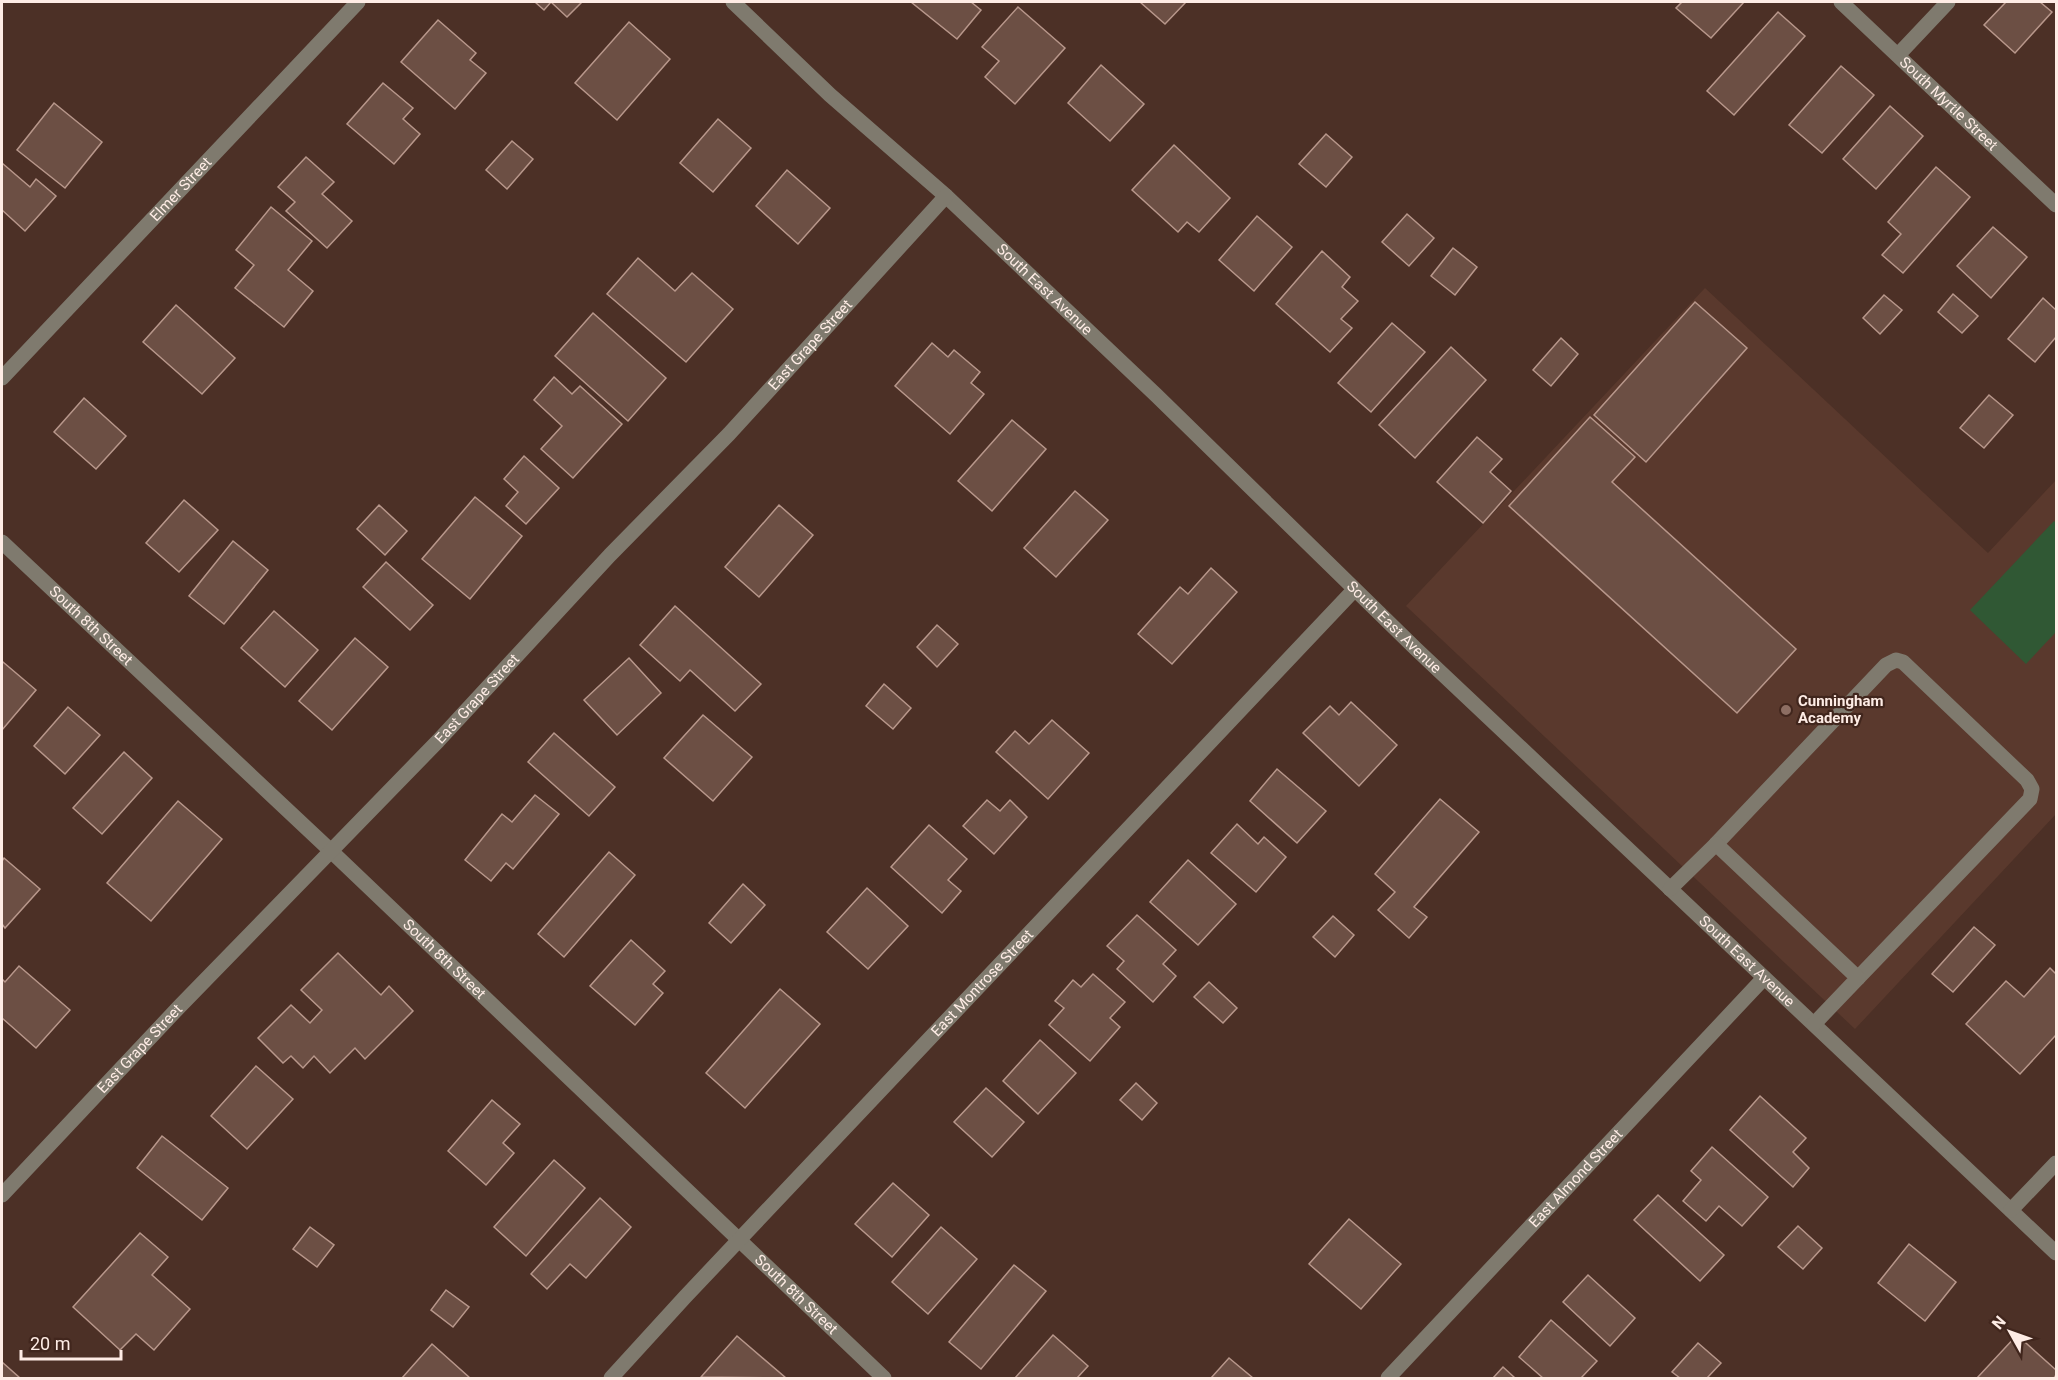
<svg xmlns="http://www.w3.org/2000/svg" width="2058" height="1380" viewBox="0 0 2058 1380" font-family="Roboto,sans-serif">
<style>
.built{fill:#5a392d}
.green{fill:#305834}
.building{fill:#6c4f44;stroke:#b8978b;stroke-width:1.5}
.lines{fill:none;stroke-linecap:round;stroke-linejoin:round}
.minor{stroke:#7f7a6e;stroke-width:15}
.education-dot{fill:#8d6e63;stroke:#41261d;stroke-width:2}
.labels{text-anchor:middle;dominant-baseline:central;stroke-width:4.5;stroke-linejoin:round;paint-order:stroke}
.street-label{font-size:15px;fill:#feece5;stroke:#41261d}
.poi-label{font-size:15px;font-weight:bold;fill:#feece5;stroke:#41261d;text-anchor:start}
</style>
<rect width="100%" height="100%" fill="#4c3026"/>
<path class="built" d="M 1705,288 L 1988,553 L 2056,480 L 2056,814 L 1855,1029 L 1406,606 Z"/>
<path class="green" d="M 2054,521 L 2056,523 L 2056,632 L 2026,664 L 1970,610 Z"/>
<g class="building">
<path d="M 535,2 L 582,2 L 567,17 L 551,2 L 544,10 Z"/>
<path d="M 911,2 L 971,2 L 981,10 L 957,39 Z"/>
<path d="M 1140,2 L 1186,2 L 1165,24 Z"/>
<path d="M 1682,2 L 1744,2 L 1711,38 L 1676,8 Z"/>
<path d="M 2006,2 L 2040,2 L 2052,12 L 2015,53 L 1984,25 Z"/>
<path d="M 1018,7 L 1065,48 L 1015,104 L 985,77 L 999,61 L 982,47 Z"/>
<path d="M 1778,12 L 1805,36 L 1734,115 L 1707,91 Z"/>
<path d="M 438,20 L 476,53 L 470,60 L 486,73 L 455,109 L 401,62 Z"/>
<path d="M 629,22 L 670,59 L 617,120 L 575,83 Z"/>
<path d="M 1101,65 L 1144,104 L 1110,141 L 1068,103 Z"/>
<path d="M 1841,66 L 1874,95 L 1822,153 L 1789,125 Z"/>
<path d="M 383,83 L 413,108 L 403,119 L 420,134 L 394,164 L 347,124 Z"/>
<path d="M 54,103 L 102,142 L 65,188 L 17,150 Z"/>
<path d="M 1890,106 L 1923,136 L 1876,189 L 1843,159 Z"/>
<path d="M 718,119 L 751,148 L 713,192 L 680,163 Z"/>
<path d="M 1326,134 L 1352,157 L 1326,187 L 1299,164 Z"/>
<path d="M 512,141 L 533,159 L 507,189 L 486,170 Z"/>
<path d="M 1174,145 L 1230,198 L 1199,232 L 1187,222 L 1178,232 L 1132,190 Z"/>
<path d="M 306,157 L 334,182 L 322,194 L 352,221 L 327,248 L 286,211 L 295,202 L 278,187 Z"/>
<path d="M 2,163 L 30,187 L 36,179 L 56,196 L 25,231 L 2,210 Z"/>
<path d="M 1936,167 L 1970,197 L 1903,273 L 1882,255 L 1901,234 L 1888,222 Z"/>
<path d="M 787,170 L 830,208 L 798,244 L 756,206 Z"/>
<path d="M 271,207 L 312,241 L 288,270 L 313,291 L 284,327 L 235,288 L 254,265 L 236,250 Z"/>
<path d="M 1407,214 L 1434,238 L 1409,266 L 1382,242 Z"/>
<path d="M 1257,216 L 1292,247 L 1254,291 L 1219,260 Z"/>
<path d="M 1993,227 L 2027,257 L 1991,298 L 1957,266 Z"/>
<path d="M 1453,248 L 1477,267 L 1455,295 L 1431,276 Z"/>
<path d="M 1322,251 L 1350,277 L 1342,287 L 1358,301 L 1341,319 L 1352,328 L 1330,352 L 1276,304 Z"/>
<path d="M 638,258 L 675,291 L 692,273 L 733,309 L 686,362 L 607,294 Z"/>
<path d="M 1953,294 L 1978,316 L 1962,333 L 1938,312 Z"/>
<path d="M 1884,295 L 1902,310 L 1880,334 L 1863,318 Z"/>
<path d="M 2043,298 L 2056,310 L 2056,337 L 2035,362 L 2008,339 Z"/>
<path d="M 1695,302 L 1747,348 L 1646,462 L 1594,415 Z"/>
<path d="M 176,305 L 235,358 L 202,394 L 143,342 Z"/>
<path d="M 593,313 L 666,378 L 628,421 L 555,356 Z"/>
<path d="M 1392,323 L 1425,352 L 1371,412 L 1338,383 Z"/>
<path d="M 1561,338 L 1578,354 L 1551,386 L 1533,370 Z"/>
<path d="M 932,343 L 948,357 L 954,350 L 980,372 L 971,383 L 984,394 L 950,434 L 895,386 Z"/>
<path d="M 1451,347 L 1486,380 L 1415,458 L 1379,425 Z"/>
<path d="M 554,377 L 572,394 L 580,386 L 622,424 L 573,478 L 541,449 L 562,426 L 534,400 Z"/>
<path d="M 1989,395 L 2013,415 L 1984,448 L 1960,428 Z"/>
<path d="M 84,398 L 126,436 L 96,469 L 54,432 Z"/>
<path d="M 1590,417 L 1635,457 L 1612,482 L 1796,649 L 1737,713 L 1509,506 Z"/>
<path d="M 1012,420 L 1046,449 L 992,511 L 958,481 Z"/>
<path d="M 1477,437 L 1502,459 L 1490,472 L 1511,491 L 1483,523 L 1437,482 Z"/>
<path d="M 524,456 L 559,488 L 526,524 L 506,506 L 518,492 L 504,479 Z"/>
<path d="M 1075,491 L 1108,520 L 1056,577 L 1024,548 Z"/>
<path d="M 475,497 L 522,536 L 470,599 L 422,559 Z"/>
<path d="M 184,500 L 218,530 L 179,572 L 146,543 Z"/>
<path d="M 379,505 L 407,531 L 385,555 L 357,529 Z"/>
<path d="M 779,505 L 813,535 L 759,597 L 725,567 Z"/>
<path d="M 233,541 L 268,570 L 224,624 L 189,596 Z"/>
<path d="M 386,562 L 433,605 L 410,630 L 363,587 Z"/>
<path d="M 1211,568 L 1237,592 L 1172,664 L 1138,634 L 1180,587 L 1188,594 Z"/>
<path d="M 675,606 L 761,684 L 735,711 L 690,670 L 680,681 L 640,645 Z"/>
<path d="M 274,611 L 318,650 L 285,687 L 241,648 Z"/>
<path d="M 937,625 L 958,644 L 937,667 L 917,647 Z"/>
<path d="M 355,638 L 388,667 L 332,730 L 299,701 Z"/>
<path d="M 629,658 L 661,693 L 617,735 L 584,700 Z"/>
<path d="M 3,662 L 36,690 L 2,730 L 2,664 Z"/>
<path d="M 884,684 L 911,708 L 893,729 L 866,706 Z"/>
<path d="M 1351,702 L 1397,745 L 1359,786 L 1303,733 L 1330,706 L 1339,715 Z"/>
<path d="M 68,707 L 100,735 L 65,774 L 34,746 Z"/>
<path d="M 703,715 L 752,757 L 713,801 L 664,758 Z"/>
<path d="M 1052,720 L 1089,753 L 1048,799 L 996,752 L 1015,731 L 1029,744 Z"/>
<path d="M 554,733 L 615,787 L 589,816 L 528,762 Z"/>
<path d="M 124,752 L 152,778 L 102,834 L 73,808 Z"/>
<path d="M 1277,769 L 1326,811 L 1297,843 L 1250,801 Z"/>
<path d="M 535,795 L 559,814 L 513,869 L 506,863 L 491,881 L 465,860 L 502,814 L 512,822 Z"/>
<path d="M 1440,799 L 1479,832 L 1414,907 L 1427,917 L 1409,938 L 1378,910 L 1395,892 L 1375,874 Z"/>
<path d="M 987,800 L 1000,811 L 1010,800 L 1027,817 L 994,854 L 963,826 Z"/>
<path d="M 178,801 L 222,839 L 151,921 L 107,883 Z"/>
<path d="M 1237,824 L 1258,844 L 1264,837 L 1286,857 L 1256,892 L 1211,853 Z"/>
<path d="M 929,825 L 967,859 L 948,880 L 961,891 L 942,913 L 891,867 Z"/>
<path d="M 609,852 L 635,875 L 564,957 L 538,934 Z"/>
<path d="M 4,858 L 40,889 L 5,928 L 2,924 L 2,861 Z"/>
<path d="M 1188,860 L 1236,904 L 1198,945 L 1150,902 Z"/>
<path d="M 743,884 L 765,905 L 731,943 L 709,923 Z"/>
<path d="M 867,888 L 908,926 L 868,969 L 827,932 Z"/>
<path d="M 1137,915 L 1176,950 L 1163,964 L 1176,976 L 1153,1002 L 1117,969 L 1124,961 L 1107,946 Z"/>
<path d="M 1333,916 L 1354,935 L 1335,957 L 1313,937 Z"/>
<path d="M 1974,927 L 1995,945 L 1953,992 L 1932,974 Z"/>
<path d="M 631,940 L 665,971 L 653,984 L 663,993 L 635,1025 L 590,986 Z"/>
<path d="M 338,953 L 381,995 L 389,986 L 413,1011 L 365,1059 L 355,1048 L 330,1073 L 314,1056 L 303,1068 L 291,1056 L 283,1063 L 258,1038 L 291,1005 L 310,1023 L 322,1010 L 301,990 Z"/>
<path d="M 19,966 L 70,1010 L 36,1048 L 2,1018 L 2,979 L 5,982 Z"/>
<path d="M 2050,968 L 2056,974 L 2056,1035 L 2020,1074 L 1966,1024 L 2006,981 L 2024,997 Z"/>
<path d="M 1093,974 L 1125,1002 L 1110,1018 L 1120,1027 L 1090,1061 L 1049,1025 L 1064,1008 L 1055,1001 L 1073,980 L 1081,987 Z"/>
<path d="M 1209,982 L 1237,1008 L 1223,1023 L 1194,997 Z"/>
<path d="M 780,989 L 820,1024 L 745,1108 L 706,1073 Z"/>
<path d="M 1040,1040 L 1076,1073 L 1038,1114 L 1003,1081 Z"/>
<path d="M 256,1066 L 293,1099 L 247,1149 L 211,1116 Z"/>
<path d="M 1136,1083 L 1157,1103 L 1142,1120 L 1120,1100 Z"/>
<path d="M 986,1088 L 1024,1122 L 992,1157 L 954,1122 Z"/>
<path d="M 1760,1096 L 1806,1138 L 1793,1152 L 1809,1168 L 1793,1187 L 1730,1130 Z"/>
<path d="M 492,1100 L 520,1124 L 503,1143 L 514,1153 L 486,1185 L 448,1151 Z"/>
<path d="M 162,1136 L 228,1188 L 202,1220 L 137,1168 Z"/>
<path d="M 1712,1147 L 1768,1197 L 1742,1226 L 1719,1206 L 1706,1221 L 1683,1201 L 1701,1180 L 1691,1171 Z"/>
<path d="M 554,1160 L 585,1188 L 526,1256 L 494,1227 Z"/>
<path d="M 893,1183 L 929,1215 L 892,1257 L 855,1224 Z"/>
<path d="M 1658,1195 L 1724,1255 L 1700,1281 L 1634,1220 Z"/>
<path d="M 600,1198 L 631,1227 L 586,1278 L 570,1264 L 547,1289 L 531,1274 Z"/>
<path d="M 1349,1219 L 1401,1264 L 1361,1309 L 1309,1264 Z"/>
<path d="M 1798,1226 L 1822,1248 L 1803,1269 L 1778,1247 Z"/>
<path d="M 310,1227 L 334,1245 L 317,1267 L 293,1249 Z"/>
<path d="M 941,1227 L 977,1259 L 928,1314 L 892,1282 Z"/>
<path d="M 140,1233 L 168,1257 L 152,1275 L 190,1309 L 154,1350 L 136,1334 L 120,1350 L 73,1307 Z"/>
<path d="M 1909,1244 L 1956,1282 L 1925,1321 L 1878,1283 Z"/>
<path d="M 1014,1265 L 1046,1291 L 981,1369 L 949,1342 Z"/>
<path d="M 1588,1275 L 1635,1318 L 1610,1346 L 1563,1302 Z"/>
<path d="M 446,1290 L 469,1307 L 453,1327 L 431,1310 Z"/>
<path d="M 1551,1320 L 1597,1361 L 1581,1378 L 1543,1378 L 1519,1357 Z"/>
<path d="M 1053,1335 L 1088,1366 L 1077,1378 L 1015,1378 Z"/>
<path d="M 2017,1335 L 2056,1370 L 2056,1375 L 2054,1378 L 1977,1378 Z"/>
<path d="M 737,1336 L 786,1378 L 701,1377 Z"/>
<path d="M 1698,1343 L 1721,1363 L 1707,1378 L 1680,1378 L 1672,1372 Z"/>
<path d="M 432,1344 L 470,1378 L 402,1378 Z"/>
<path d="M 1229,1358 L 1253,1378 L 1211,1378 Z"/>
<path d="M 2,1362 L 20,1378 L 2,1378 Z"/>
<path d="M 1503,1367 L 1515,1378 L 1493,1378 Z"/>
</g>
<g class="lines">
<g class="minor">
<path id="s1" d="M 733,2 L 830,95 L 946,196 L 1156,395 L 1416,649 L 2056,1253"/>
<path id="s2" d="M 1841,2 L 2056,205"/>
<path d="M 1898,55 L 1948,2"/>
<path id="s3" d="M 2,378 L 358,2"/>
<path id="s4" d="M 2,542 L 331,851 L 884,1378"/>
<path d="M 1716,844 L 1886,665 L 1896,660 L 1903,662 L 2027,780 L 2032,789 L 2030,799 L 1858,978"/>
<path d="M 1670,889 L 1716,844 L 1858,978 L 1814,1024"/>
<path id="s5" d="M 2,1195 L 179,1007 L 438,741 L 610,555 L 729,434 L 946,196"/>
<path d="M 2011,1210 L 2056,1163"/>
<path id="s6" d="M 611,1378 L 685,1297 L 1354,590"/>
<path id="s7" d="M 1388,1378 L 1764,978"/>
</g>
</g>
<circle class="education-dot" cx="1786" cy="710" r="6"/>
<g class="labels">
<g class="street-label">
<text stroke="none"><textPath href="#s2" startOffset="148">South Myrtle Street</textPath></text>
<text stroke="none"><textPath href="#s3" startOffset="260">Elmer Street</textPath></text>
<text stroke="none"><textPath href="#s1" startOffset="424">South East Avenue</textPath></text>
<text stroke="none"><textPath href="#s5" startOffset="1173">East Grape Street</textPath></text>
<text stroke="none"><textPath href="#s4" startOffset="122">South 8th Street</textPath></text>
<text stroke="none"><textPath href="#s1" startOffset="910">South East Avenue</textPath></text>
<text stroke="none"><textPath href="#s5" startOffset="687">East Grape Street</textPath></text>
<text stroke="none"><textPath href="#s4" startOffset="608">South 8th Street</textPath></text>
<text stroke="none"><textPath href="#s1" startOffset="1396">South East Avenue</textPath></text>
<text stroke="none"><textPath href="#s6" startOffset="542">East Montrose Street</textPath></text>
<text stroke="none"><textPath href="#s5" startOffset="201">East Grape Street</textPath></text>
<text stroke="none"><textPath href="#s7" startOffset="274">East Almond Street</textPath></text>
<text stroke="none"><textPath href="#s4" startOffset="1094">South 8th Street</textPath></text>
</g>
<g class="poi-label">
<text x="1798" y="701">Cunningham<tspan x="1798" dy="17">Academy</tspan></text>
</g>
</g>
<rect width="2058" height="1380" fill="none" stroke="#feece5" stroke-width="6"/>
<g transform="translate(2010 1332) rotate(310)" stroke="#41261d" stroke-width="4.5" paint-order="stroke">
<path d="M0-4.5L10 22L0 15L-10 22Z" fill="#feece5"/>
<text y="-9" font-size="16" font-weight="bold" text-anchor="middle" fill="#feece5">N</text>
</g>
<path d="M21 1350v9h100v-9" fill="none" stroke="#feece5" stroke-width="3"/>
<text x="30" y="1350" font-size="18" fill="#feece5" stroke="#41261d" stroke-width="4.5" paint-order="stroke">20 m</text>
</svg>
